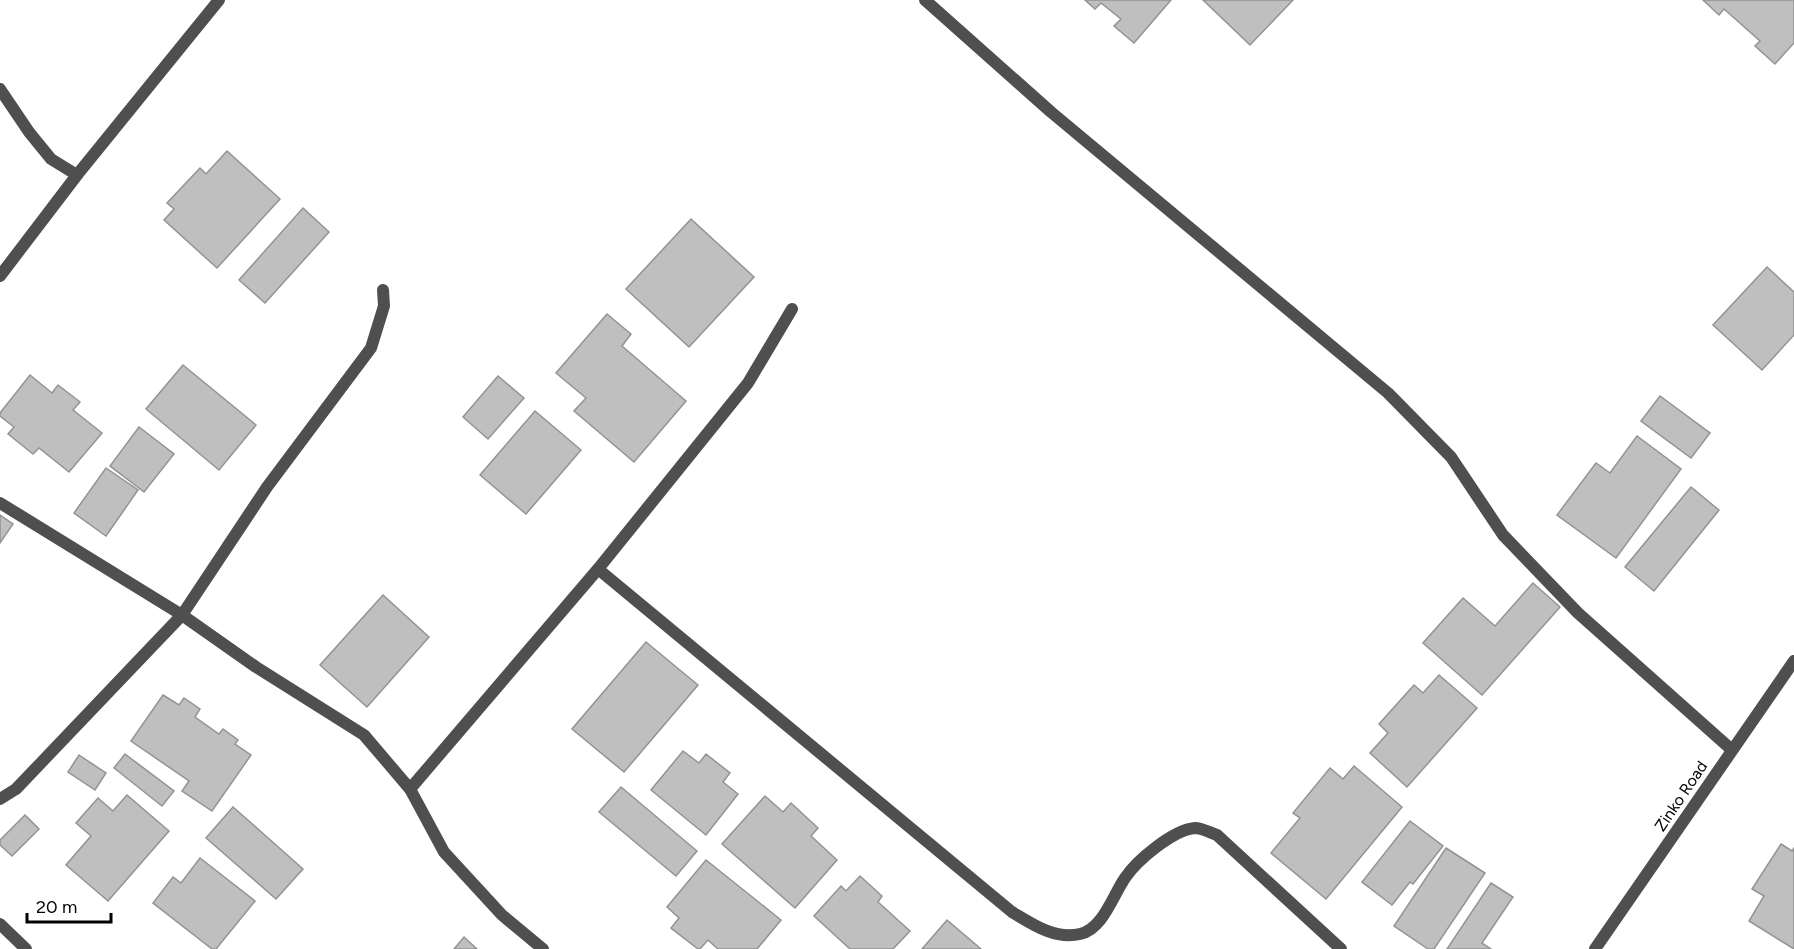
<svg xmlns="http://www.w3.org/2000/svg" width="1794" height="949" viewBox="0 0 1794 949" font-family="Figtree,sans-serif">
<style>
.building{fill:#bfbfbf;stroke:#939393;stroke-width:1.5}
.lines{fill:none;stroke-linecap:round;stroke-linejoin:round}
.street{stroke:#4f4f4f;stroke-width:12}
.labels{text-anchor:middle;dominant-baseline:central;stroke-width:4.5;stroke-linejoin:round;paint-order:stroke}
.street-label{font-size:16px;fill:#000;stroke:#fff}
</style>
<rect width="100%" height="100%" fill="#fff"/>
<g class="building">
<path d="M 1085,0 L 1171,0 L 1134,43 L 1114,26 L 1121,19 L 1101,3 L 1095,9 Z"/>
<path d="M 1203,0 L 1293,0 L 1250,45 Z"/>
<path d="M 1703,0 L 1794,0 L 1794,43 L 1775,64 L 1755,46 L 1760,41 L 1724,9 L 1719,15 Z"/>
<path d="M 227,151 L 280,199 L 217,268 L 164,220 L 174,209 L 167,203 L 200,168 L 206,174 Z"/>
<path d="M 303,208 L 329,232 L 265,303 L 239,280 Z"/>
<path d="M 691,219 L 754,277 L 689,347 L 626,289 Z"/>
<path d="M 1767,267 L 1794,292 L 1794,335 L 1762,370 L 1713,325 Z"/>
<path d="M 607,314 L 631,334 L 622,346 L 686,401 L 634,462 L 574,411 L 586,398 L 556,373 Z"/>
<path d="M 183,365 L 256,425 L 219,470 L 146,409 Z"/>
<path d="M 30,375 L 52,393 L 58,385 L 80,402 L 73,410 L 102,433 L 69,472 L 39,448 L 33,454 L 8,434 L 14,427 L 0,416 L 0,413 Z"/>
<path d="M 498,376 L 524,398 L 488,439 L 463,417 Z"/>
<path d="M 1660,396 L 1710,433 L 1691,458 L 1641,421 Z"/>
<path d="M 535,411 L 581,450 L 526,514 L 480,475 Z"/>
<path d="M 139,427 L 174,454 L 144,492 L 110,466 Z"/>
<path d="M 1637,436 L 1681,469 L 1616,558 L 1557,515 L 1596,463 L 1610,473 Z"/>
<path d="M 106,468 L 138,490 L 106,536 L 74,513 Z"/>
<path d="M 1691,487 L 1719,510 L 1654,591 L 1625,567 Z"/>
<path d="M 0,515 L 13,524 L 0,543 Z"/>
<path d="M 1533,583 L 1560,607 L 1482,695 L 1423,643 L 1463,598 L 1495,626 Z"/>
<path d="M 383,595 L 429,637 L 367,707 L 320,665 Z"/>
<path d="M 646,642 L 698,685 L 624,772 L 572,729 Z"/>
<path d="M 1439,675 L 1477,708 L 1407,787 L 1370,753 L 1388,733 L 1379,724 L 1414,685 L 1423,693 Z"/>
<path d="M 163,695 L 179,705 L 184,698 L 200,709 L 195,717 L 219,734 L 223,729 L 238,740 L 235,744 L 251,755 L 212,811 L 182,791 L 189,781 L 131,741 Z"/>
<path d="M 683,751 L 699,763 L 706,754 L 730,773 L 723,782 L 738,794 L 706,835 L 651,790 Z"/>
<path d="M 125,754 L 174,791 L 162,806 L 114,768 Z"/>
<path d="M 79,755 L 106,773 L 95,790 L 68,772 Z"/>
<path d="M 1354,766 L 1402,807 L 1326,899 L 1271,853 L 1300,818 L 1293,813 L 1330,768 L 1343,779 Z"/>
<path d="M 621,787 L 697,851 L 676,876 L 599,812 Z"/>
<path d="M 127,795 L 169,831 L 108,901 L 66,865 L 91,836 L 76,823 L 98,798 L 113,811 Z"/>
<path d="M 765,796 L 783,812 L 791,803 L 818,828 L 811,836 L 837,860 L 795,908 L 722,844 Z"/>
<path d="M 233,807 L 303,869 L 276,899 L 206,838 Z"/>
<path d="M 25,815 L 39,829 L 12,856 L 0,845 L 0,840 Z"/>
<path d="M 1410,821 L 1443,846 L 1413,884 L 1410,882 L 1392,905 L 1362,882 Z"/>
<path d="M 1781,844 L 1792,851 L 1794,848 L 1794,949 L 1749,921 L 1764,896 L 1752,889 Z"/>
<path d="M 1446,848 L 1485,873 L 1434,949 L 1428,949 L 1394,926 Z"/>
<path d="M 200,858 L 255,901 L 216,949 L 212,949 L 153,903 L 173,877 L 181,883 Z"/>
<path d="M 706,860 L 781,920 L 757,949 L 718,949 L 708,940 L 700,949 L 698,949 L 671,928 L 679,918 L 667,907 Z"/>
<path d="M 860,876 L 882,896 L 878,902 L 910,931 L 893,949 L 850,949 L 814,916 L 841,886 L 846,891 Z"/>
<path d="M 1491,883 L 1513,897 L 1482,943 L 1491,949 L 1447,949 Z"/>
<path d="M 947,920 L 981,949 L 922,949 Z"/>
<path d="M 464,937 L 477,949 L 454,949 Z"/>
</g>
<g class="lines">
<g class="street">
<path d="M 925,0 L 1051,112 L 1388,393 L 1451,457 L 1503,535 L 1578,613 L 1732,750"/>
<path d="M 0,89 L 29,132 L 51,159 L 77,175"/>
<path d="M 0,276 L 77,175 L 219,0"/>
<path d="M 0,503 L 182,615 L 256,667 L 364,735 L 410,789 L 444,852 L 502,915 L 543,949"/>
<path d="M 598,569 L 1012,912 C 1032,924 1055,940 1080,934 C 1103,929 1113,895 1125,878 C 1137,860 1173,830 1195,828 C 1202,828 1211,833 1217,835 L 1341,949"/>
<path d="M 410,789 L 598,569 L 748,383 L 792,309"/>
<path d="M 0,799 L 16,789 L 182,615 L 267,487 L 371,348 L 384,306 L 383,290"/>
<path d="M 0,924 L 26,949"/>
<path d="M 1595,949 L 1794,661"/>
</g>
</g>
<g class="labels">
<g class="street-label">
<text transform="translate(1681 796) rotate(-56)">Zinko Road</text>
</g>
</g>
<path d="M27 913v9h84v-9" fill="none" stroke="#000000" stroke-width="3"/>
<text x="36" y="913" font-size="18" fill="#000000" stroke="#ffffff" stroke-width="4.5" paint-order="stroke">20 m</text>
</svg>
